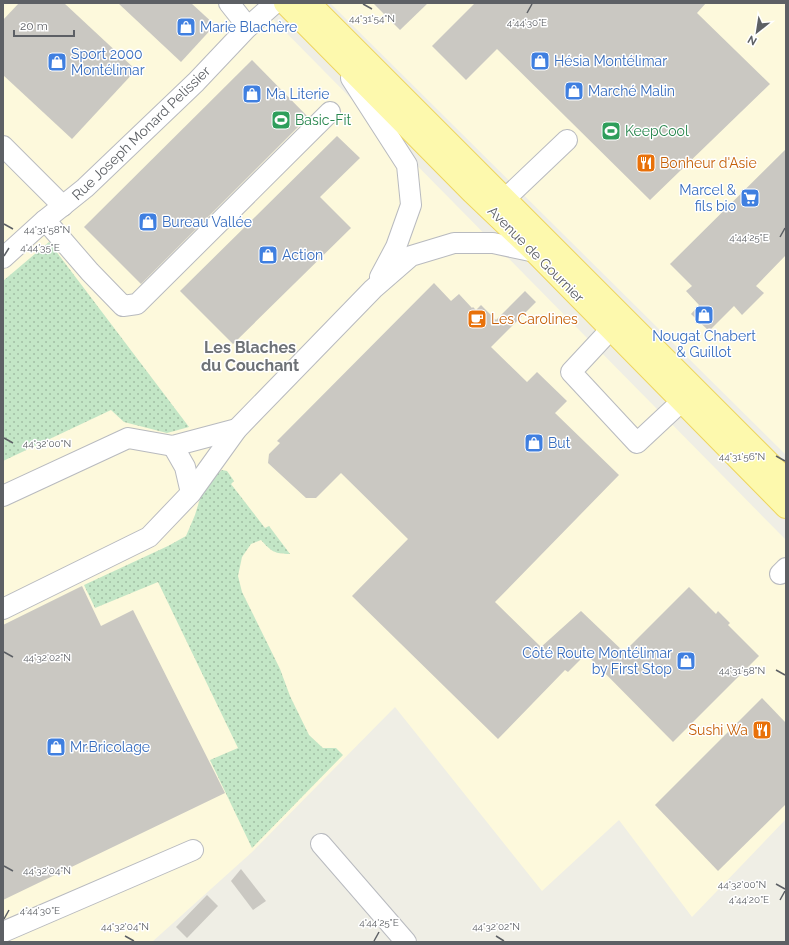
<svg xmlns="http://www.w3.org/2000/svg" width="789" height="945" viewBox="0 0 789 945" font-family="Raleway,sans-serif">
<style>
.commercial{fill:#fdf9dc}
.green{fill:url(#green-dots)}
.building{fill:#cac8c2}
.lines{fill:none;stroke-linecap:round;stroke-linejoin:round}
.minor-casing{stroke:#b8babf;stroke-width:22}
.major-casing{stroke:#eed55f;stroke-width:24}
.minor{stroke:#fff;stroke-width:20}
.major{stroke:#fdf9ad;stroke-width:22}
.ticks{fill:none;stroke:#5d6065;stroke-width:1.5}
.labels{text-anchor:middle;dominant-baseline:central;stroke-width:3;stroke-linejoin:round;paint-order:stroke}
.shop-label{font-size:14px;fill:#366cbe;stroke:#fff;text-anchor:start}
.leisure-label{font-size:14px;fill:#27864d;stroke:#fff;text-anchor:start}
.street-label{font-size:14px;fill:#5d6065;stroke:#fff}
.food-label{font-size:14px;fill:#c56008;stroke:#fff;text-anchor:start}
.quarter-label{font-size:16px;font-weight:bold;fill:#6e7277;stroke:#fff}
.ticks-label{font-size:10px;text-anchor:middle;fill:#5d6065;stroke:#fff;stroke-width:3;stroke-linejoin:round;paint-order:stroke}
</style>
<defs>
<pattern id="green-dots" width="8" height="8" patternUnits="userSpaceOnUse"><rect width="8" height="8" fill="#c3e6c6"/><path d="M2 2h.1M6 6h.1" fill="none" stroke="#a2bea4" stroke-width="1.8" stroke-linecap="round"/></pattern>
</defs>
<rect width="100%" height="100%" fill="#efeee5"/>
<g class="commercial">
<path d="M 3,3 L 257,3 L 786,540 L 786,819 L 692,917 L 619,820 L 542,891 L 395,707 L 251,853 L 152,942 L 3,942 Z"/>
<path d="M 330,3 L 786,3 L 786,455 Z"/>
</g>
<g class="green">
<path d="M 49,242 L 189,427 L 167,433 L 124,422 L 111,410 L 3,461 L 3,281 Z"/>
<path d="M 222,470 L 227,471 L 234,481 L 231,484 L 265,528 L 269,526 L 290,554 C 274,554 271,551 261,540 L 251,544 L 242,557 L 238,576 L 242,592 L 280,669 L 290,696 L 309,735 L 323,748 L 336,748 L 343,755 L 252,848 L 210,760 L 238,748 L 158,582 L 95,608 L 84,585 L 168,546 L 186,536 L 195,515 L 202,492 L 215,476 Z"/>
</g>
<g class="building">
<path d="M 19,3 L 64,3 L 136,70 L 72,139 L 3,75 L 3,20 Z"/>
<path d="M 118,3 L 191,3 L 215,25 L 181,62 Z"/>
<path d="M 373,3 L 428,3 L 400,30 Z"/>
<path d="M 475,3 L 706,3 L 697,13 L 770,84 L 650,200 L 497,49 L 466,80 L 432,46 Z"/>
<path d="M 252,60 L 308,117 L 141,284 L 84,227 Z"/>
<path d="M 337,136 L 360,158 L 320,197 L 351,228 L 233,344 L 180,291 Z"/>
<path d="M 786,149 L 786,255 L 756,286 L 764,293 L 742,315 L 734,306 L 709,331 L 691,314 L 699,305 L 686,291 L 692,286 L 670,264 Z"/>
<path d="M 434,283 L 451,301 L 459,294 L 472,308 L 473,307 L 476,310 L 481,305 L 496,320 L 525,291 L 536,302 L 491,347 L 527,382 L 537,372 L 567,401 L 555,413 L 619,475 L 495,602 L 541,647 L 581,611 L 624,652 L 689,587 L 716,614 L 718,611 L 730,623 L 728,625 L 759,656 L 673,742 L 586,654 L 568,672 L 565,670 L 498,739 L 352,596 L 408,539 L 341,473 L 316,498 L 306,498 L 268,463 L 269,454 L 280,443 L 277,441 Z"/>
<path d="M 82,586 L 101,626 L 133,610 L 225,793 L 3,900 L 3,625 Z"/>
<path d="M 762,698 L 786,723 L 786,804 L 718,871 L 655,805 Z"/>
<path d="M 241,869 L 266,901 L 253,910 L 231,881 Z"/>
<path d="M 207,895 L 218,906 L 187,938 L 176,927 Z"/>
</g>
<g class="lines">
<g class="minor-casing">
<g id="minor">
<path d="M 229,3 L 248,27"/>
<path d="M 351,78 L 407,165 L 411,205 L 396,247 L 380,277"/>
<path d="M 3,146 L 63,206"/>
<path d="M 505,199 L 567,140"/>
<path d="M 45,220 L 90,272 L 123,306 L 137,304 L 330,112"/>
<path d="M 3,258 L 45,220 L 85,188 L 196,82 L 248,27 L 275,3"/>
<path d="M 611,329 L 571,372 L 637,443 L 682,401"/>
<path d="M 173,446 L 185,467 L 191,493"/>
<path d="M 3,496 L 128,438 L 173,446 L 237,429"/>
<path d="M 780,574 L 786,568"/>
<path d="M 3,609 L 149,537 L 191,493 L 237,429 L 373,289 L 411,256 L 454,243 L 493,243 L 535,252"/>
<path d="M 321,844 L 406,942"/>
<path d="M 3,932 L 193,850"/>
</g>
</g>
<g class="major-casing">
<g id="major">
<path d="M 285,3 L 472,192 L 535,252 L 786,507"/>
<path d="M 309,3 L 786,480"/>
</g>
</g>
<use href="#minor" class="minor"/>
<use href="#major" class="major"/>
</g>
<path class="ticks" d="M 363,4 L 372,9M 527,13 L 532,4M 4,224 L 13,229M 780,237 L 785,228M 4,256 L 9,248M 4,438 L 13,443M 776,456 L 785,461M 4,652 L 13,657M 776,670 L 785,675M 4,866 L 13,871M 776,884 L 785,889M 780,900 L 785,891M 4,919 L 9,910M 125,936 L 134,941M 496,936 L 504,941M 374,941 L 379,932"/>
<defs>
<g id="shop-square" transform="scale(1)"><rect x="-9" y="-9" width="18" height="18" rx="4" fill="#3f7fe0" stroke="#fff"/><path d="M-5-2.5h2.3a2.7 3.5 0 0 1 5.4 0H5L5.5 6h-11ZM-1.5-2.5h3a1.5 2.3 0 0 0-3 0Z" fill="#fff"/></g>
<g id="stadium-square" transform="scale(1)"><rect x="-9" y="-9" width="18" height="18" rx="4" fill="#2e9e5b" stroke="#fff"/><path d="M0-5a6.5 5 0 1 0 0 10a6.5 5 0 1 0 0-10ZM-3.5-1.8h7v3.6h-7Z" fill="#fff"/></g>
<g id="restaurant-square" transform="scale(1)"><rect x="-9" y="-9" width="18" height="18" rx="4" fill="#e8710a" stroke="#fff"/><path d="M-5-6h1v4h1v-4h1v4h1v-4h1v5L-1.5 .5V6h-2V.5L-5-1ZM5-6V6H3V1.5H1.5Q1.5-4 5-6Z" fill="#fff"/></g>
<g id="supermarket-square" transform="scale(1)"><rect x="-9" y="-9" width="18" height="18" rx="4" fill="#3f7fe0" stroke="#fff"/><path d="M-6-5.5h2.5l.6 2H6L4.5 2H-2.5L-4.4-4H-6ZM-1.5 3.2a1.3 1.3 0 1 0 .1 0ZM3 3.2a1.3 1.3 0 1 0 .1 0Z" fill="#fff"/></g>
<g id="cafe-square" transform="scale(1)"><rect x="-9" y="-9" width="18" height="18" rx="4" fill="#e8710a" stroke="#fff"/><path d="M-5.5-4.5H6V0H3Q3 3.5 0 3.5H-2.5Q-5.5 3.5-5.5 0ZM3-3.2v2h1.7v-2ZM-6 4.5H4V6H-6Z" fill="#fff"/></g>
</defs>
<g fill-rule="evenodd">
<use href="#shop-square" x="186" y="27"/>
<use href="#shop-square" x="540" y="61"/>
<use href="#shop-square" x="57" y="62"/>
<use href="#shop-square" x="574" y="91"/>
<use href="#shop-square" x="252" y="94"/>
<use href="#stadium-square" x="281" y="120"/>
<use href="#stadium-square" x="611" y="131"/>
<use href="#restaurant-square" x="646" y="163"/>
<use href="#supermarket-square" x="750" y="198"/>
<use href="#shop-square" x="148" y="222"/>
<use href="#shop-square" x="268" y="255"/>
<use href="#shop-square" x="704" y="315"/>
<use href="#cafe-square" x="477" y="319"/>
<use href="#shop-square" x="534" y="443"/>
<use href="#shop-square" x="686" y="661"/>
<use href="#restaurant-square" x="762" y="730"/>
<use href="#shop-square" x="56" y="747"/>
</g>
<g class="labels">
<g class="shop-label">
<text x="200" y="27">Marie Blachère</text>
<text x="71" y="54">Sport 2000<tspan x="71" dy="16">Montélimar</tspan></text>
<text x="554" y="61">Hésia Montélimar</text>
<text x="588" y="91">Marché Malin</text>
<text x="266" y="94">Ma Literie</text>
<text x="736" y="190" text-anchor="end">Marcel &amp;<tspan x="736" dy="16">fils bio</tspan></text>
<text x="162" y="222">Bureau Vallée</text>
<text x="282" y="255">Action</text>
<text x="704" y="336" text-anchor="middle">Nougat Chabert<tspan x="704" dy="16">&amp; Guillot</tspan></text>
<text x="548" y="443">But</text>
<text x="672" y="653" text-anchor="end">Côté Route Montélimar<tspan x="672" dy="16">by First Stop</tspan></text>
<text x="70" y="747">Mr.Bricolage</text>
</g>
<g class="leisure-label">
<text x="295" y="120">Basic-Fit</text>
<text x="625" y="131">KeepCool</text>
</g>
<g class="street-label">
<text transform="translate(141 133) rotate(-44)">Rue Joseph Monard Pelissier</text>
<text transform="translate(536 254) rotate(45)">Avenue de Gournier</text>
</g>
<g class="food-label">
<text x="660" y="163">Bonheur d'Asie</text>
<text x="491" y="319">Les Carolines</text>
<text x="748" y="730" text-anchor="end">Sushi Wa</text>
</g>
<g class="quarter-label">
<text x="250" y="347">Les Blaches<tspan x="250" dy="18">du Couchant</tspan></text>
</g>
</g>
<g class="ticks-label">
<text x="372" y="22">44°31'54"N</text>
<text x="527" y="26">4°44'30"E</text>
<text x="47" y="233">44°31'58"N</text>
<text x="749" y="241">4°44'25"E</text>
<text x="40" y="251">4°44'35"E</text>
<text x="47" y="447">44°32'00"N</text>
<text x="742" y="460">44°31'56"N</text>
<text x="47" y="661">44°32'02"N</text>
<text x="742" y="674">44°31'58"N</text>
<text x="47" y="874">44°32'04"N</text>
<text x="742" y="888">44°32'00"N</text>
<text x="749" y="903">4°44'20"E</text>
<text x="40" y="914">4°44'30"E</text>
<text x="379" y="926">4°44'25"E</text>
<text x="125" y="930">44°32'04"N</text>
<text x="496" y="930">44°32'02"N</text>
</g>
<rect width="789" height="945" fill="none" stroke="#5d6065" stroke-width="8"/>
<g transform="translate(757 32) rotate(210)" stroke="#ffffff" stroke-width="3" paint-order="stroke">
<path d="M0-3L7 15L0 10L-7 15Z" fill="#5d6065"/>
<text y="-6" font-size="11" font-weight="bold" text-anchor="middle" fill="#5d6065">N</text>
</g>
<path d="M14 30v6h60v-6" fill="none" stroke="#5d6065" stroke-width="2"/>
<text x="20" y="30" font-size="12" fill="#5d6065" stroke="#ffffff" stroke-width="3" paint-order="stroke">20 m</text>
</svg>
